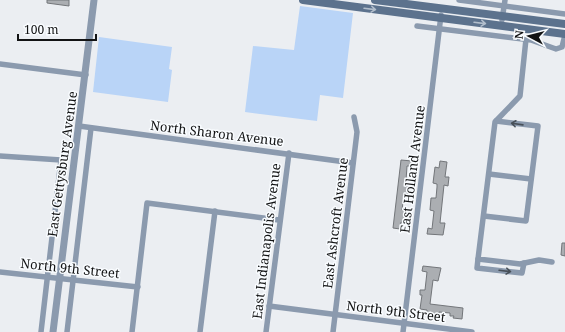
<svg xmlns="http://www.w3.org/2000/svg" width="565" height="332" viewBox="0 0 565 332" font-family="'Noto Serif',serif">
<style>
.green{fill:#b9d4f7}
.building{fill:#abaeb2;stroke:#73767a}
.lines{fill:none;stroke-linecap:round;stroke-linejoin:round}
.minor{stroke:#8b9aae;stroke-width:5.5}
.tertiary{stroke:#8b9aae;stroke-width:7}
.secondary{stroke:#5c728d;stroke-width:8}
.oneway{stroke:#b2becc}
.oneway2{stroke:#485059}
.labels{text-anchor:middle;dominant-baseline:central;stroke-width:3;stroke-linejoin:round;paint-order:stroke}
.street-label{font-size:13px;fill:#121314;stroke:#f9fcff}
</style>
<rect width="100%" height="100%" fill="#ebeef2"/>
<g class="green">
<path d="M 300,6 L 353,13 L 343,98 L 320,95 L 317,121 L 245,112 L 253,46 L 294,50 Z"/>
<path d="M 99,37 L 172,47 L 169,69 L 172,70 L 168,102 L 93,92 Z"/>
</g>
<g class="building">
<path d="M 47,0 L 69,0 L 69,6 L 47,3 Z"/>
<path d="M 401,160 L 412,161 L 412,166 L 407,166 L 406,181 L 410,182 L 409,189 L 408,194 L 404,194 L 402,210 L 406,210 L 405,223 L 401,222 L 400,229 L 393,228 Z"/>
<path d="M 440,161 L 447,162 L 445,177 L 449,177 L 448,186 L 444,185 L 440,223 L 445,223 L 443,235 L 427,234 L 428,228 L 432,229 L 434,211 L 430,210 L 431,198 L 436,198 L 437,187 L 437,184 L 433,183 L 435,167 L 439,168 Z"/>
<path d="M 562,243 L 565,243 L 565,256 L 561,255 Z"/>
<path d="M 423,266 L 441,268 L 438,281 L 433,280 L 430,304 L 463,308 L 462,319 L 453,318 L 454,316 L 450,316 L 450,313 L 439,312 L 439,317 L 427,315 L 427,310 L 420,309 L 422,295 L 420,295 L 420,290 L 425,290 L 427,272 L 422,271 Z"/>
</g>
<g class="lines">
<g class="minor">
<path d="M 459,0 L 565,14"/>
<path d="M 502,20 L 505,0"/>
<path d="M 417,26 L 531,40 L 556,49 L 562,47 L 565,35"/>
<path d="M 526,39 L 520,96 L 495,122 L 478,259 L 520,264 L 539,260 L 552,262"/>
<path d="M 0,64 L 86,75"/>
<path d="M 79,126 L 353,163"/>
<path d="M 0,156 L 61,160 L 41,332"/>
<path d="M 489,174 L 531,179"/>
<path d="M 484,216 L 526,221 L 538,126 L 496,121"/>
<path d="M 478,259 L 477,268 L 522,273 L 524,263"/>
<path d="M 0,272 L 138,287"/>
<path d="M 269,306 L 472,332"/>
<path d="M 67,332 L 91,128"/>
<path d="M 132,332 L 147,203 L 279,220"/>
<path d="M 200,332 L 215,211"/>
<path d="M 266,332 L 289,153"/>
<path d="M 333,332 L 357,132 L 354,117"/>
<path d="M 403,332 L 441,15"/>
</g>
<path class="tertiary" d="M 53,332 L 94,0"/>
<g class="secondary">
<path d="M 303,0 L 565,34"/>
<path d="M 375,0 L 565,24"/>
</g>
</g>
<defs><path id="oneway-shaft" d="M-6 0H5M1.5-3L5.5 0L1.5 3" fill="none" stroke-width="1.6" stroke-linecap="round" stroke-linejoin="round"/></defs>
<g class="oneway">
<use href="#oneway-shaft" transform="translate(370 9) rotate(7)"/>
<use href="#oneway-shaft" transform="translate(480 23) rotate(7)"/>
</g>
<g class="oneway2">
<use href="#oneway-shaft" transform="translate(517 124) rotate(-172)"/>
<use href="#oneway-shaft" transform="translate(505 271) rotate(7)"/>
</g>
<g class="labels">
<g class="street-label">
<text transform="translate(217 133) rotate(7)">North Sharon Avenue</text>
<text transform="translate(62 164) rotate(-82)">East Gettysburg Avenue</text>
<text transform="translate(412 169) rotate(-83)">East Holland Avenue</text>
<text transform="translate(335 223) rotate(-83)">East Ashcroft Avenue</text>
<text transform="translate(266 241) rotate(-83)">East Indianapolis Avenue</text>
<text transform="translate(70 268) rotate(6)">North 9th Street</text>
<text transform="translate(396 311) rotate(7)">North 9th Street</text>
</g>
</g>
<g transform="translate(529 36) rotate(277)" stroke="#f9fcff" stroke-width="3" paint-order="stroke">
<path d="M0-3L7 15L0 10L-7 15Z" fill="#121314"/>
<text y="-6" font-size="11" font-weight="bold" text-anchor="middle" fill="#121314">N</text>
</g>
<path d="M18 34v6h78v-6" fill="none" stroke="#121314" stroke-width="2"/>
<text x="24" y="34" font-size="12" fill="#121314" stroke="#f9fcff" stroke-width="3" paint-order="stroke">100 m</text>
</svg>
